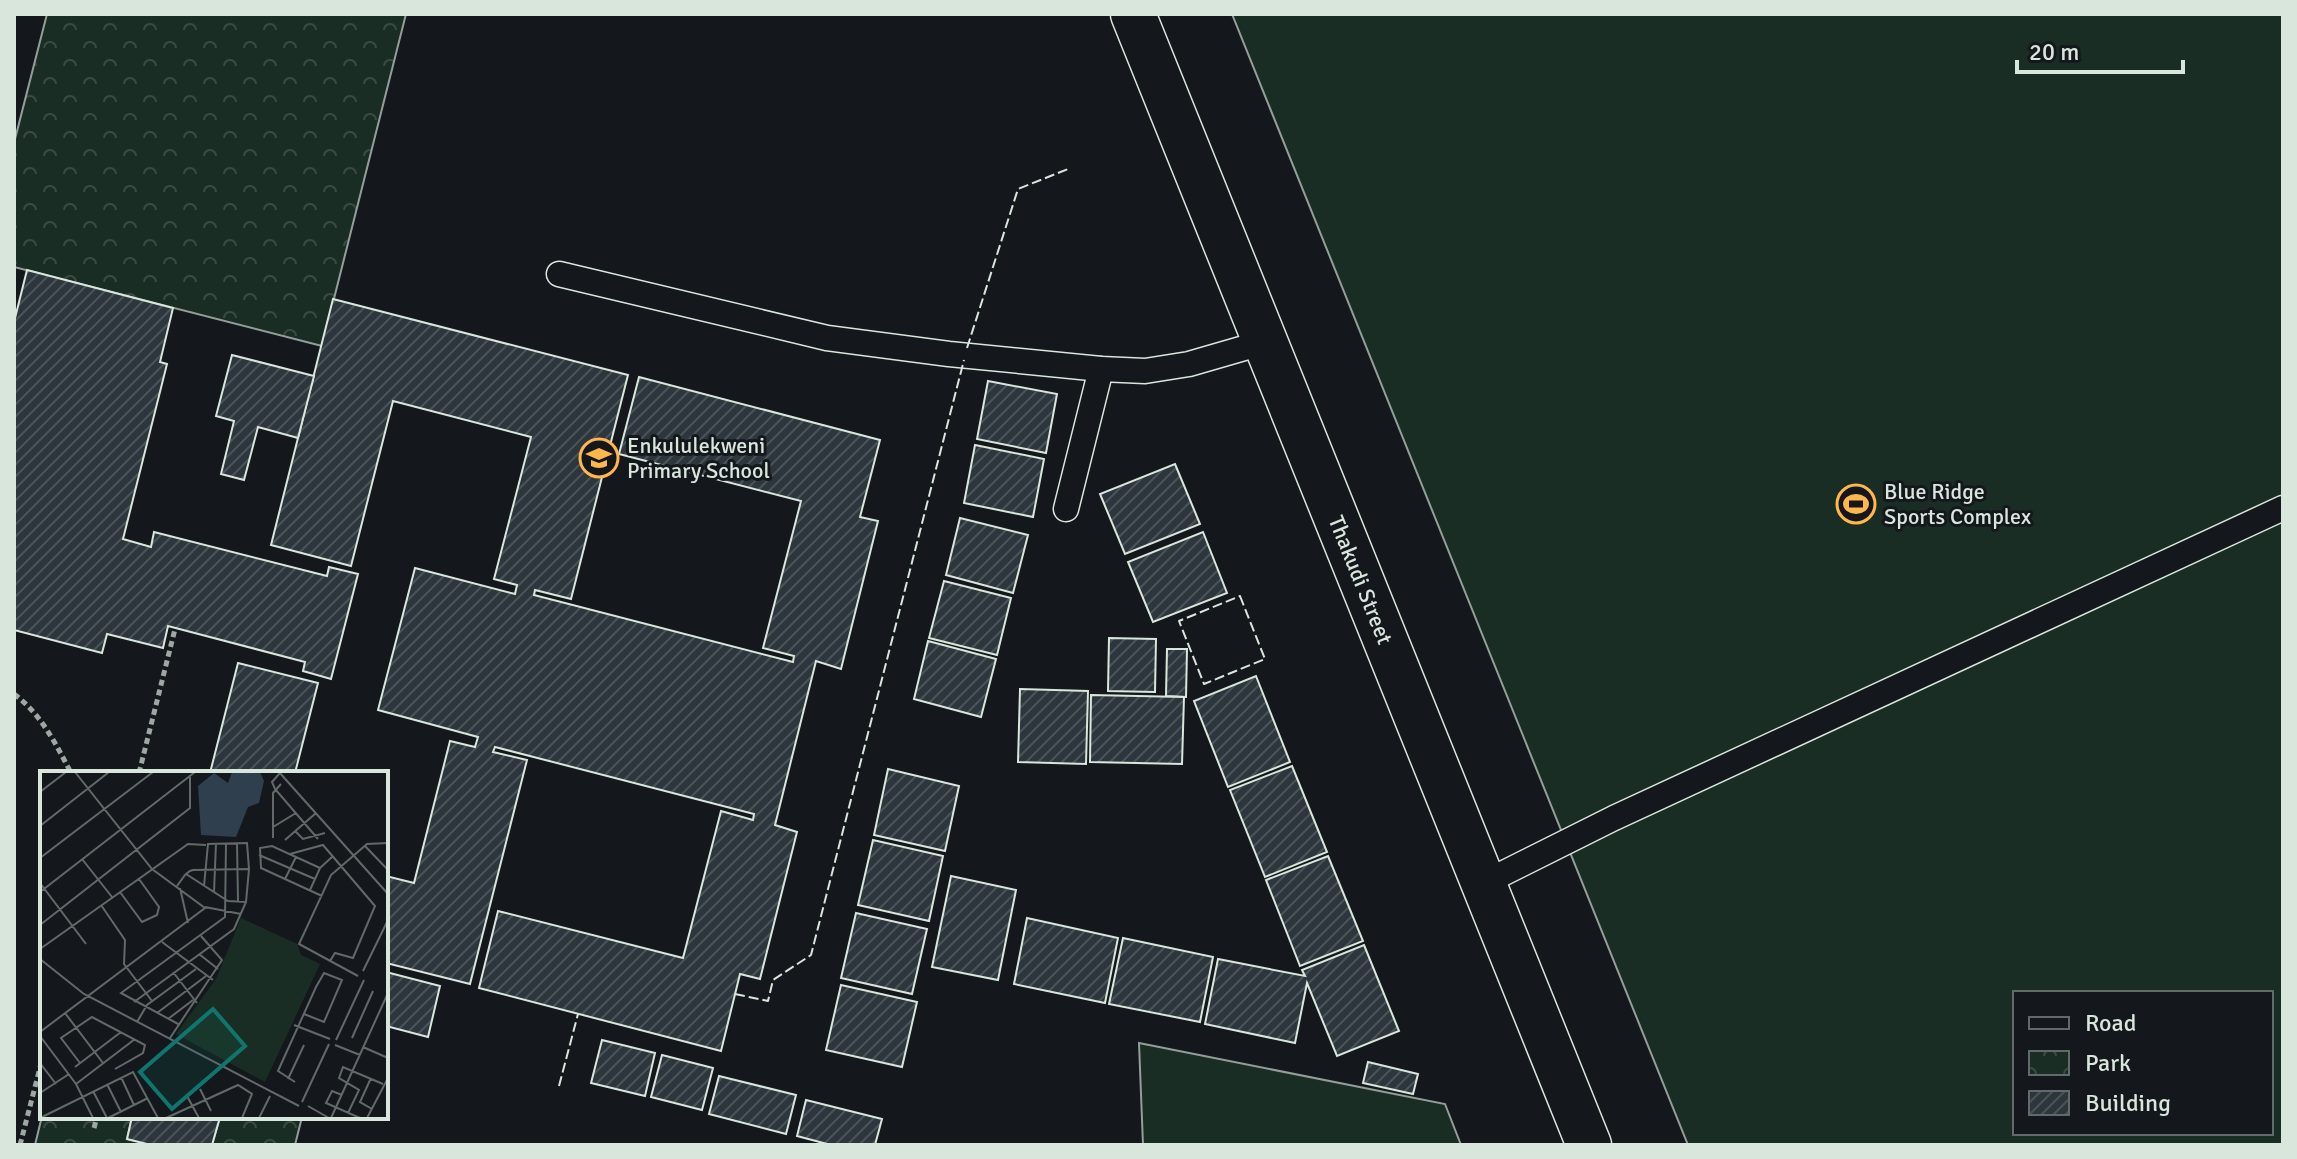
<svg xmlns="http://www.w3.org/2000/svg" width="2297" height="1159" viewBox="0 0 2297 1159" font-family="Signika,sans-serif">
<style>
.green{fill:#1a2d24;stroke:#939e99;stroke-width:2;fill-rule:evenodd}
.park{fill:url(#park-crowns);stroke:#939e99;stroke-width:2}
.building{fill:url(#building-hatch);stroke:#d8e6dc;stroke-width:2}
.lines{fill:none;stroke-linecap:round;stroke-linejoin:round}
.service-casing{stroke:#d8e6dc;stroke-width:27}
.tertiary-casing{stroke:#d8e6dc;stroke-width:47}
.path{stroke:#9da8a2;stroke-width:5;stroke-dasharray:6 4;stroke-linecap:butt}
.service{stroke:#14181c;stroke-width:24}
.tertiary{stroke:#14181c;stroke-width:44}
.fence{stroke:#d8e6dc;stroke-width:2;stroke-dasharray:10 4;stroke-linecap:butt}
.labels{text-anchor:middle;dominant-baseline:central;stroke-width:6;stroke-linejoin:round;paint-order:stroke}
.poi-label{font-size:22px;fill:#d8e6dc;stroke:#14181c;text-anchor:start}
.street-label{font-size:22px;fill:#d8e6dc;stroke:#14181c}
.inset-road{fill:none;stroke:#626a69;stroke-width:2}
.view{fill:#0f766e;fill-opacity:0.15;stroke:#0f766e;stroke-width:4}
.inset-edge{fill:none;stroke:#d8e6dc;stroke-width:4}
</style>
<defs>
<pattern id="park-crowns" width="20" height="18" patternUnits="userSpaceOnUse" patternTransform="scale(2)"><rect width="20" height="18" fill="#1a2d24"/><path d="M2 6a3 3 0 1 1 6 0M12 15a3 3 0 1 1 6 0" fill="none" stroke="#3b4b43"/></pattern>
<pattern id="building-hatch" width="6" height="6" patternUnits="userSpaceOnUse" patternTransform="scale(2)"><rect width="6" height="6" fill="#2c363c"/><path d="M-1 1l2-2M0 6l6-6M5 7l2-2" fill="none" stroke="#4a5358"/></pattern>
</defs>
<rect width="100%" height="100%" fill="#14181c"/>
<g class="green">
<path d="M 1232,14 L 2283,14 L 2283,1145 L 1688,1145 ZM 2015,993 L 2271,993 L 2271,1133 L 2015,1133 Z"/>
<path d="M 1139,1043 L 1445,1104 L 1461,1145 L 1143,1145 Z"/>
</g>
<g class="park">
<path d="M 47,14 L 406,14 L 322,346 L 14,267 L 14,143 Z"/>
<path d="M 42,1116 L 132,1117 L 127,1139 L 151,1145 L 35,1145 Z"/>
<path d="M 220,1117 L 302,1117 L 295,1145 L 212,1145 Z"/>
</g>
<g class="building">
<path d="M 27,270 L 173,308 L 160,362 L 167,364 L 123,539 L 151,547 L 154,532 L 327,576 L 329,567 L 358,574 L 331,679 L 303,671 L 305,662 L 168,626 L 163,648 L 107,634 L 102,653 L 14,630 L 14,322 Z"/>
<path d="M 333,299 L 628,375 L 571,599 L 535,590 L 534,595 L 793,662 L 794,656 L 763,648 L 801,501 L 619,454 L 639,377 L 880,440 L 860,517 L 878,521 L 841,669 L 816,661 L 775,825 L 797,832 L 760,979 L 740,974 L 721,1051 L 479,988 L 498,911 L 683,958 L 721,811 L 753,820 L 754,814 L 495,747 L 493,752 L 527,760 L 470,984 L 386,963 L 386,876 L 414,883 L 450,741 L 475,747 L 478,737 L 378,710 L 415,568 L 515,594 L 517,585 L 494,579 L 531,437 L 393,401 L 351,566 L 271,545 Z"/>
<path d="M 232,355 L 314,376 L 298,438 L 258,427 L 244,480 L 221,474 L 234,421 L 216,416 Z"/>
<path d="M 988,381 L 1057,394 L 1046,453 L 977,439 Z"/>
<path d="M 975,445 L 1044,459 L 1033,517 L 964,503 Z"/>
<path d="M 1175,464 L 1200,524 L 1125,554 L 1100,494 Z"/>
<path d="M 960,518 L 1028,535 L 1013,593 L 946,575 Z"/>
<path d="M 1203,532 L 1227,593 L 1153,622 L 1128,562 Z"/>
<path d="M 944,581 L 1011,598 L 997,655 L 929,638 Z"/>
<path d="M 1109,638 L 1156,639 L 1155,692 L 1108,691 Z"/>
<path d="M 928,641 L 996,659 L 981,717 L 914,699 Z"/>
<path d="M 1167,649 L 1187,649 L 1186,697 L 1166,696 Z"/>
<path d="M 238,663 L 318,683 L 295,773 L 210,773 Z"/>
<path d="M 1256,676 L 1290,762 L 1228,787 L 1194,701 Z"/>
<path d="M 1020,689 L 1088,691 L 1086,764 L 1018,762 Z"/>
<path d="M 1091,695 L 1184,697 L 1182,764 L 1090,762 Z"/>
<path d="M 1292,766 L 1327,852 L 1265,877 L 1230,790 Z"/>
<path d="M 888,769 L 959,786 L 945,851 L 874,835 Z"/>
<path d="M 873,840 L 943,856 L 929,921 L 858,905 Z"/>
<path d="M 1328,856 L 1363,941 L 1300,966 L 1266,880 Z"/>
<path d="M 951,876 L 1016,890 L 998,980 L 932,967 Z"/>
<path d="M 856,913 L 927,929 L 912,994 L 841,978 Z"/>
<path d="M 1027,918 L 1118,938 L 1105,1003 L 1014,984 Z"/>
<path d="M 1123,938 L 1213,957 L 1200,1022 L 1109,1004 Z"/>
<path d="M 1364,945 L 1399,1031 L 1337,1056 L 1307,983 L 1295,1043 L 1205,1024 L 1218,959 L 1305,976 L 1302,970 Z"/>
<path d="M 386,972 L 440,986 L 428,1037 L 386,1026 Z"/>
<path d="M 841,985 L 917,1002 L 902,1067 L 826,1050 Z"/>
<path d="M 602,1040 L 655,1053 L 645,1096 L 591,1083 Z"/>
<path d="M 662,1055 L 713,1068 L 702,1110 L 651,1097 Z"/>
<path d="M 1368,1062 L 1418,1074 L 1413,1094 L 1363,1083 Z"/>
<path d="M 719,1076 L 796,1095 L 786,1134 L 709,1114 Z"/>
<path d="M 806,1100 L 882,1119 L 875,1145 L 831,1145 L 797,1136 Z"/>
<path d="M 132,1117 L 220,1117 L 212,1145 L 151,1145 L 127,1139 Z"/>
</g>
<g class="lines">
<g class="service-casing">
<g id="service">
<path d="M 559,274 L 827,338 L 949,354 L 1101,369 L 1145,371 L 1189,364 L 1265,342"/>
<path d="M 1066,509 L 1101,369"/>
<path d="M 1484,883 L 1614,818 L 2283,508"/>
</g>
</g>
<g class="tertiary-casing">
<g id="tertiary">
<path id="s1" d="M 1133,14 L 1589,1145"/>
</g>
</g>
<g class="path">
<path d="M 14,694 C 41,714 56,744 71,773"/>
<path d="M 139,773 L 175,629"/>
<path d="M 94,1128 L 97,1117"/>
<path d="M 20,1145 L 42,1060"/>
</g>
<use href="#service" class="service"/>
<use href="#tertiary" class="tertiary"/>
<g class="fence">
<path d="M 967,348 L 1018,189 L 1068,169"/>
<path d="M 1240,596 L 1265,659 L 1204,684 L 1179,621 Z"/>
<path d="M 735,994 L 768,1001 L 773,980 L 811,955 L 964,360"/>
<path d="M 559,1086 L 578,1014"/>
</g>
</g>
<defs>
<g id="school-ring" transform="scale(2)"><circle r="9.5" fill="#14181c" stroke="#ffb74d" stroke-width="1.5"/><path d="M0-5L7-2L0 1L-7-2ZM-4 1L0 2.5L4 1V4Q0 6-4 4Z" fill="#ffb74d"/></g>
<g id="stadium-ring" transform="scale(2)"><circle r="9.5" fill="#14181c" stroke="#ffb74d" stroke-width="1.5"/><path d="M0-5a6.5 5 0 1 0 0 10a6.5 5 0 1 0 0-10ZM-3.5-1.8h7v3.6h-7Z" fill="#ffb74d"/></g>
</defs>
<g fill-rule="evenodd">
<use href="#school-ring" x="599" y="458"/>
<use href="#stadium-ring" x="1856" y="504"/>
</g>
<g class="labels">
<g class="poi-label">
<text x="627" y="445">Enkululekweni<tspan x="627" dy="25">Primary School</tspan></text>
<text x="1884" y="491">Blue Ridge<tspan x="1884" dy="25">Sports Complex</tspan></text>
</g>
<g class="street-label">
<text stroke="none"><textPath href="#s1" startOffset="610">Thakudi Street</textPath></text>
</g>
</g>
<g transform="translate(40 771)">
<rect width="348" height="348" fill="#14181c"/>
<path d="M 201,147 L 257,173 L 261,184 L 280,193 L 225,311 L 136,263 L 176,208 Z" fill="#1a2d24"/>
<path d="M 192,1 L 220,1 L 224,10 L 219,32 L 208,36 L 196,66 L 161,64 L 158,15 L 174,2 L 188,12 Z" fill="#2f3f4d"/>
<path class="inset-road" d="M 239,1 L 348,123M 240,2 L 232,11 L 235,18 L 278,68M 0,21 L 26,1M 0,55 L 69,1M 233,56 L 256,42M 255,60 L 263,68 L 285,62M 233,67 L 233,22 L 241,13M 245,69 L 276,42M 197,72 L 198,130M 325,75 L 348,99M 250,83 L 283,74 L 335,135 L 313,187 L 295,182 L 290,190M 219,84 L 275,108M 0,87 L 113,1M 42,88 L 72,126M 280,97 L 232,75 L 220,77 L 221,97 L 282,125M 245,108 L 256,86M 0,112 L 46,173M 137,115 L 145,104 L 146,103 L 150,100 L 153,99 L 209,98 L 206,131 L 188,130 L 146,103M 164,115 L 168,73 L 207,72 L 209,98M 140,117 L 148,152M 270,119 L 280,97 L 293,85M 0,121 L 155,1M 80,121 L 102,151 L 117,144 L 119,136 L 99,108M 174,121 L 176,72M 61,134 L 85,169 L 84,193 L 112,230M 165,136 L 201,143M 0,154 L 150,37 L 150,6M 122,171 L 173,209M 0,178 L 148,73 L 166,74M 159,183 L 178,198M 0,188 L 44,223 L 259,335M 323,200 L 348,149M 133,201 L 157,232M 318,205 L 259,173 L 291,104 L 327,73 L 348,72M 94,231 L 194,158 L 206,131M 25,242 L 63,292M 117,242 L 166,205M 128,248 L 153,229M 97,251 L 107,234 L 156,198M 140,254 L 81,222 L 185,146 L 186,72M 254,254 L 290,268M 0,261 L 165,137 L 112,98 L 35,1M 0,265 L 36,313 L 53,347M 130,267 L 182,189 L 161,165M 312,267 L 333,220M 296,269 L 324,209M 295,274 L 320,284M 323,276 L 348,287M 0,292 L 16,313M 40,292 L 21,267 L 52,246 L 105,274 L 103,282 L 75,298M 35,296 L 81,261M 81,306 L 94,334M 331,307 L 320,331 L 332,338M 248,308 L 264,274M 255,311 L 238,300 L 276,216 L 284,202 L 302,209 L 284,251 L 264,243M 36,313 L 95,268M 67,313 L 81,341M 160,318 L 171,340M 53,320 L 67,347M 0,322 L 29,303M 302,324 L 292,320 L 286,332 L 320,347M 147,325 L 159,347M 262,331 L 289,273M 268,335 L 289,347M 308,342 L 319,319 L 299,307 L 303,296 L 343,313M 0,347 L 93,301 L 118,347M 68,347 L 108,327M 126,347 L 198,314 L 212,323 L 202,347M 219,347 L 230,325M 291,347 L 348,222M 327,347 L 348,307"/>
<path class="view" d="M 173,238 L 205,275 L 132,338 L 100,301 Z"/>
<rect width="348" height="348" class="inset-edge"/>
</g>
<rect width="2297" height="1159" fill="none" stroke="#d8e6dc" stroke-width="32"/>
<rect x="2013" y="991" width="260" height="144" fill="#14181c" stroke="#626a69" stroke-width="2"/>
<rect x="2029" y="1017" width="40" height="12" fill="#14181c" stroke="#626a69" stroke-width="2"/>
<text x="2085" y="1031" font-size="24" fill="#d8e6dc">Road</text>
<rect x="2029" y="1051" width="40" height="24" fill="url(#park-crowns)" stroke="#626a69" stroke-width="2"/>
<text x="2085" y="1071" font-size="24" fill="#d8e6dc">Park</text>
<rect x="2029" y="1091" width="40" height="24" fill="url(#building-hatch)" stroke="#626a69" stroke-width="2"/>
<text x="2085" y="1111" font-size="24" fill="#d8e6dc">Building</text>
<path d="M2017 60v12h166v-12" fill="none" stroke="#d8e6dc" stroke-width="4"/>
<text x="2029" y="60" font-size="24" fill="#d8e6dc" stroke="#14181c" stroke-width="6" paint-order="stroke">20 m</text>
</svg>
